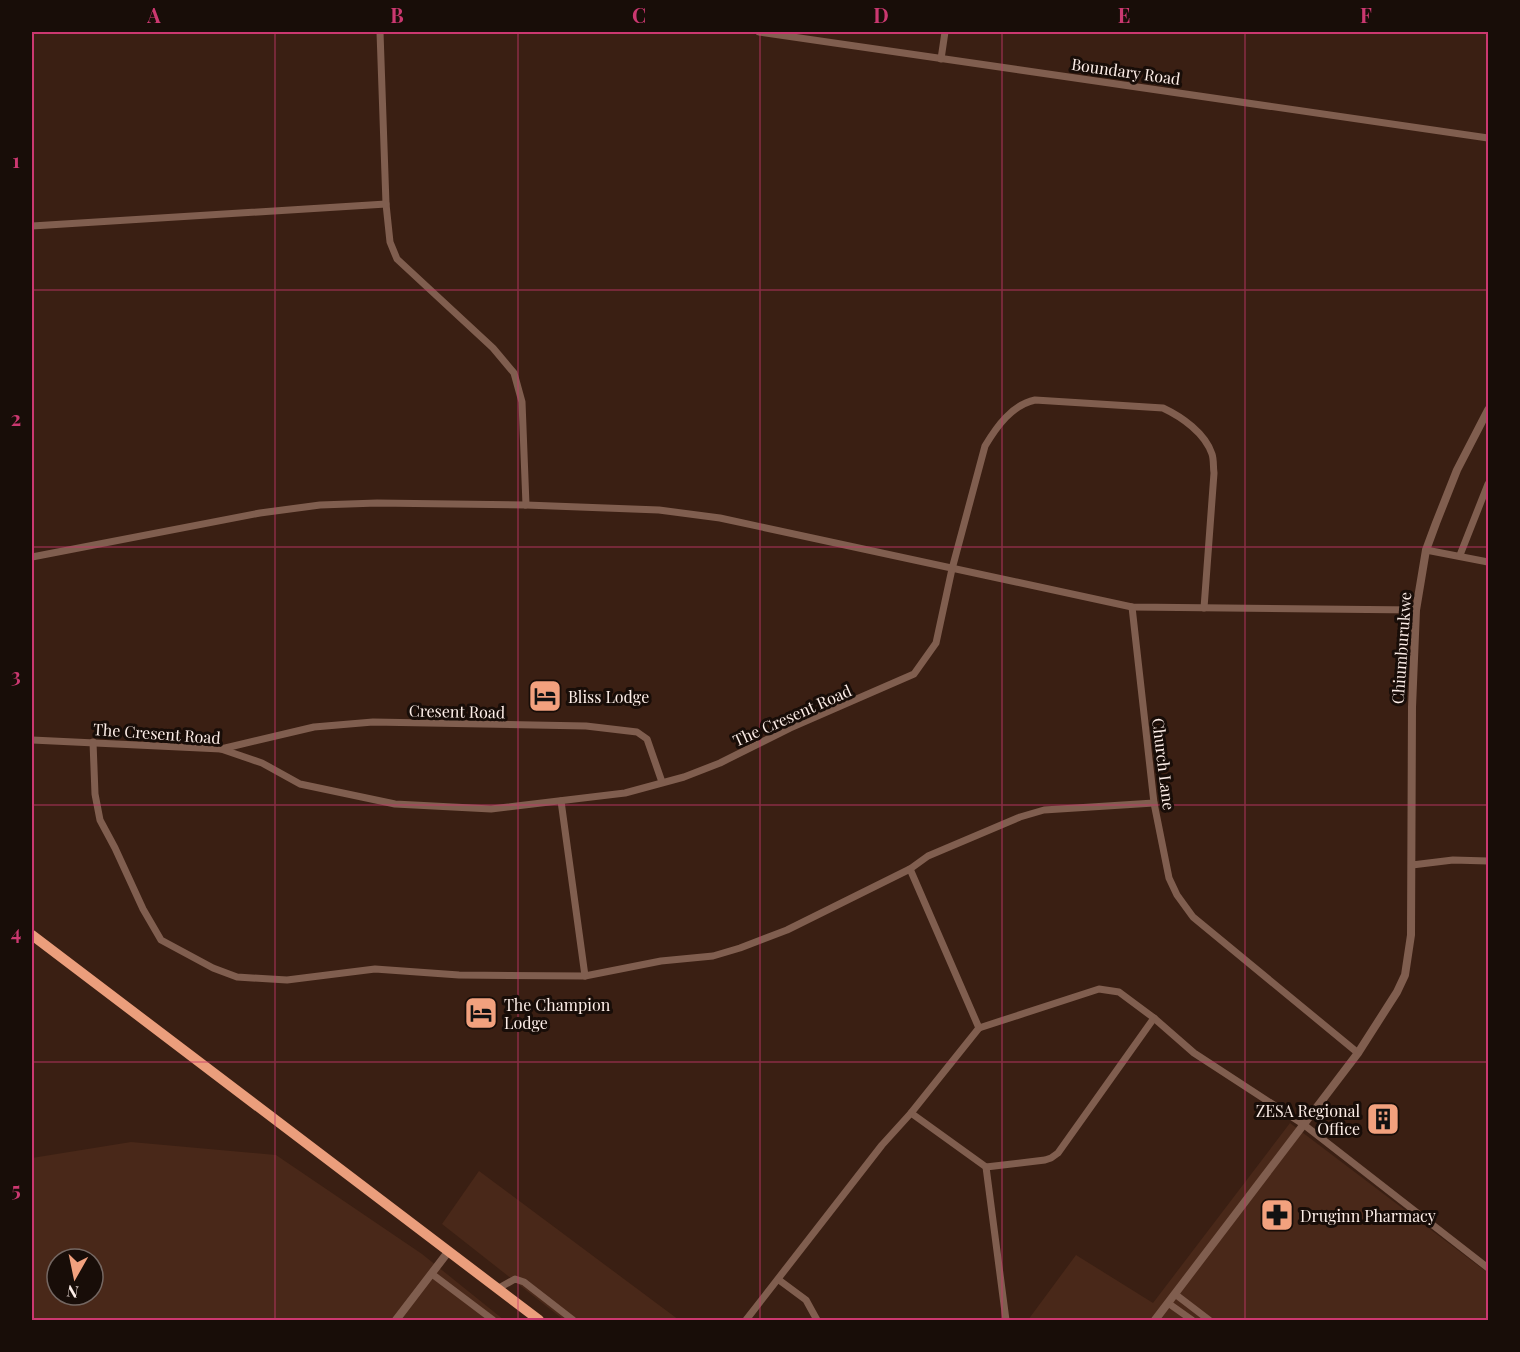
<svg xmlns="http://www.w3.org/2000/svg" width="1520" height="1352" viewBox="0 0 1520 1352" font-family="'Playfair Display',serif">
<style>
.built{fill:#492819;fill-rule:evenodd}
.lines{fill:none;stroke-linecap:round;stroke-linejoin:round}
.minor{stroke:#805e4f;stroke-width:7}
.tertiary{stroke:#805e4f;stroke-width:8}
.trunk{stroke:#eb9e7c;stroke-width:10}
.grid{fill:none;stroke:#cb3870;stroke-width:1.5;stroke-opacity:0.55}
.labels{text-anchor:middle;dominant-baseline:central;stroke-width:6;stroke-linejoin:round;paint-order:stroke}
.street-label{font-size:16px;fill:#fdeee8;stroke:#180d08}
.poi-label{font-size:16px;fill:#fdeee8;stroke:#180d08;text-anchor:start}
.neatline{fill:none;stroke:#cb3870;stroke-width:2}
.grid-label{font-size:20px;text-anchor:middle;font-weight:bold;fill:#cb3870}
</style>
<rect width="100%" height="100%" fill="#3a1f13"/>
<g class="built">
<path d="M 1290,1123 L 1488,1273 L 1488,1320 L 1028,1320 L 1076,1255 L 1153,1303 Z"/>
<path d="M 131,1142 L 276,1155 L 422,1254 L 504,1320 L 32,1320 L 32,1158 ZM 57,1259 L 93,1259 L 93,1295 L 57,1295 Z"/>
<path d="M 479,1171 L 679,1320 L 564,1320 L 442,1224 Z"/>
</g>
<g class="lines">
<g class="minor">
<path d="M 380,32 L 386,204 L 390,242 L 397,259 L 493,348 L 514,373 L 522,402 L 526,505"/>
<path d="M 759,32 L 1488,138"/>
<path d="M 941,59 L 945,32"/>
<path d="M 32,226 L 386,204"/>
<path d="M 1426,550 L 1488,562"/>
<path d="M 1460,555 L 1488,484"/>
<path d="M 32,557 L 260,513 L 320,505 L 377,503 L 526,505 L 659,510 L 720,518 L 1132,607 L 1416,610"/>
<path d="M 1132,607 L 1154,803 L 1169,878 L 1177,895 L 1193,917 L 1358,1053"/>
<path d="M 32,740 L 221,749 L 262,763 L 300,784 L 395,804 L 491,809 L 625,793 L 684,777 L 720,763 L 790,728 L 914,674 L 936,643 L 952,569 L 985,446 C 997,426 1012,405 1035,400 L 1163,408 C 1182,417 1205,433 1212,454 C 1214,460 1213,467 1214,473 L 1204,608"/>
<path d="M 93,742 L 95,794 L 100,820 L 115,848 L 143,909 L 161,940 L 213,968 L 237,977 L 287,980 L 375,969 L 459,975 L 585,976 L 661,961 L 713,956 L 740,948 L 787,930 L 910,869 L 928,856 L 1020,817 L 1044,810 L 1154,803"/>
<path d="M 221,749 L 314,727 L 373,722 L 586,726 L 637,732 L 647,739 L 662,782"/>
<path d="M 561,801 L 585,976"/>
<path d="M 1412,865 L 1453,860 L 1488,861"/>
<path d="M 910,869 L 979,1028"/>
<path d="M 911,1113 L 986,1167 L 1006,1320"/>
<path d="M 986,1167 L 1045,1160 L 1051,1158 L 1058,1153 L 1154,1018"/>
<path d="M 432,1274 L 493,1320"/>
<path d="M 779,1280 L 806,1300 L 817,1320"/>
<path d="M 497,1289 L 515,1279 L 524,1282 L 573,1320"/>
<path d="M 1175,1294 L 1209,1320"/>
<path d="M 1168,1303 L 1192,1320"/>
<path d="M 746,1320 L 882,1145 L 911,1113 L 979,1028 L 1099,989 L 1119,992 L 1154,1018 L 1194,1053 L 1303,1124 L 1488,1268"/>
</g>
<g class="tertiary">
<path d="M 396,1320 L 448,1252"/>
<path d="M 1155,1320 L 1358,1053 L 1397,992 L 1405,975 L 1411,935 L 1412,707 L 1416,610 L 1426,550 L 1436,523 L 1457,470 L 1488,410"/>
</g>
<path class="trunk" d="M 32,935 L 539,1320"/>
</g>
<path class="grid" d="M 275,32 L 275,1320M 518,32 L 518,1320M 760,32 L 760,1320M 1002,32 L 1002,1320M 1245,32 L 1245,1320M 32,290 L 1488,290M 32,547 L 1488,547M 32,805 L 1488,805M 32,1062 L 1488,1062"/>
<defs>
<g id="hotel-square" transform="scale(1.725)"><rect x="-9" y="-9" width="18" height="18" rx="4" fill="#f2a17e" stroke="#180d08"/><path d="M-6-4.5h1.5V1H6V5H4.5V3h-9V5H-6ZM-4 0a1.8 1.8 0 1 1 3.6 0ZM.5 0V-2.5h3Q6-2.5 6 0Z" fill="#111"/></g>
<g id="building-square" transform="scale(1.725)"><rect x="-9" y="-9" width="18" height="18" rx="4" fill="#f2a17e" stroke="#180d08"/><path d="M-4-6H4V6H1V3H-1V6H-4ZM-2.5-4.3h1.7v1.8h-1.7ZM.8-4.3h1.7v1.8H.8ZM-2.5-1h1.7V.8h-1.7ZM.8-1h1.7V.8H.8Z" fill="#111"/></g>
<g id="pharmacy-square" transform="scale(1.725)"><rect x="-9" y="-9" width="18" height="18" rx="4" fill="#f2a17e" stroke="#180d08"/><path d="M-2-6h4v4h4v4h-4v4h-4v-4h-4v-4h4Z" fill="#111"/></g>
</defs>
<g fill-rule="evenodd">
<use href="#hotel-square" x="545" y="696"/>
<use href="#hotel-square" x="481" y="1013"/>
<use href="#building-square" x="1383" y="1119"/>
<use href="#pharmacy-square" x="1277" y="1215"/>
</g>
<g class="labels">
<g class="street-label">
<text transform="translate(1126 71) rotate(8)">Boundary Road</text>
<text transform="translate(1401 648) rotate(-86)">Chiumburukwe</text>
<text transform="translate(457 711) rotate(1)">Cresent Road</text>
<text transform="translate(792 715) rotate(-24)">The Cresent Road</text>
<text transform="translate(157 733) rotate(4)">The Cresent Road</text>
<text transform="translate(1164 764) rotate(83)">Church Lane</text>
</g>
<g class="poi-label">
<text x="568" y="696">Bliss Lodge</text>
<text x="504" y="1004">The Champion<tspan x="504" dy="18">Lodge</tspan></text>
<text x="1360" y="1110" text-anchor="end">ZESA Regional<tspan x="1360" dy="18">Office</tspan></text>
<text x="1300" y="1215">Druginn Pharmacy</text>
</g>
</g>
<rect width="1520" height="1352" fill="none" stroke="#180d08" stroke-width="66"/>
<g transform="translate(75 1277) rotate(189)"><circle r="28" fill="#180d08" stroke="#746762" stroke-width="1.5"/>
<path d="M0-4.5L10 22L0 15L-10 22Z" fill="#f2a17e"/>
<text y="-9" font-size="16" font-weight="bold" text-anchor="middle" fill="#fdeee8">N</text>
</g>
<rect x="33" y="33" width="1454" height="1286" class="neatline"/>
<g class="grid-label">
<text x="154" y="23">A</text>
<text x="397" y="23">B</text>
<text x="639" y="23">C</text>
<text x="881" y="23">D</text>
<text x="1124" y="23">E</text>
<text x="1366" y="23">F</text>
<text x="16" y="168">1</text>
<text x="16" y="426">2</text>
<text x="16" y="683">3</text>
<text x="16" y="940">4</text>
<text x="16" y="1197">5</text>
</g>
</svg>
